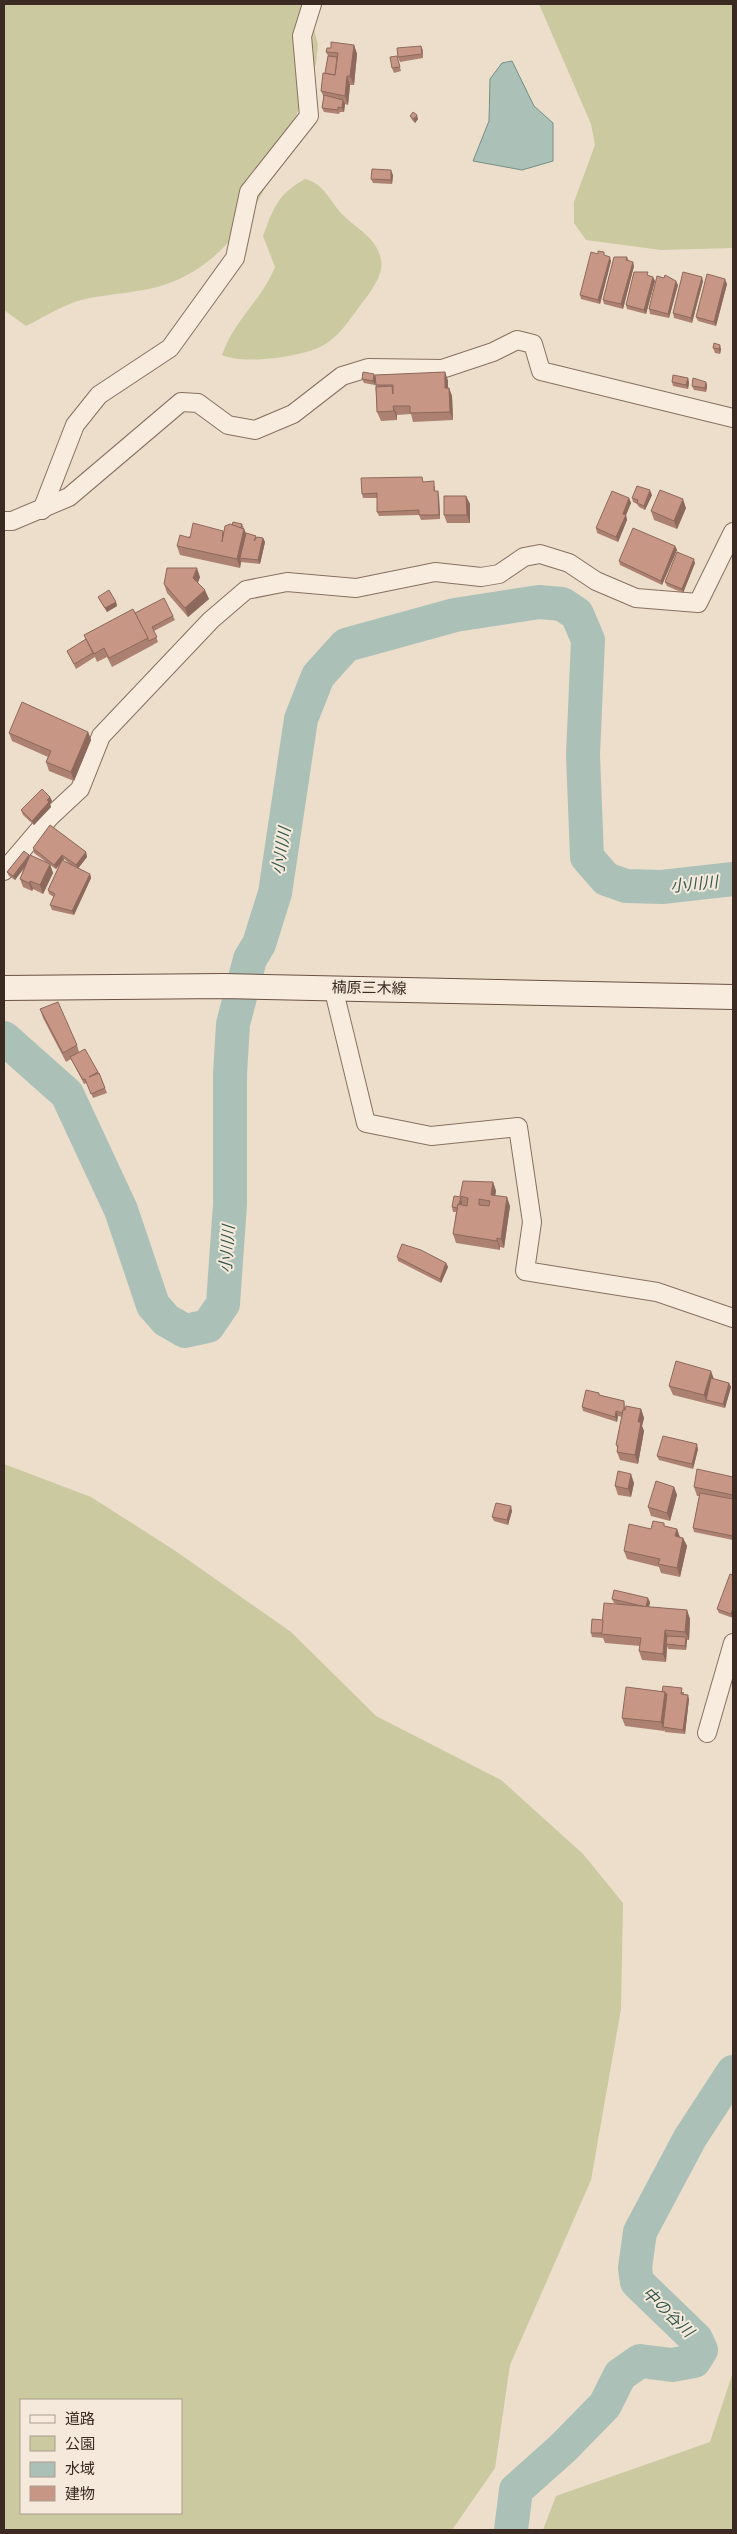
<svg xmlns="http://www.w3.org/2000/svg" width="737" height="2534" viewBox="0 0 737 2534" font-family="'Crimson Pro','Noto Sans JP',serif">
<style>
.green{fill:#cac99f;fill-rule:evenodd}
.water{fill:#abc1b8;stroke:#729084}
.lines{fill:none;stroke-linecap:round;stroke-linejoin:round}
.river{stroke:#abc1b8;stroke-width:34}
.street-casing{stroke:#887060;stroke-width:20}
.secondary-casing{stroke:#6b5143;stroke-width:26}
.street{stroke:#f7ecde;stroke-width:18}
.secondary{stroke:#f7ecde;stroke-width:24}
.wall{fill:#ac8172;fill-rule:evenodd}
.shaded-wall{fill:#8c695c}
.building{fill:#c89684;stroke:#8c695c;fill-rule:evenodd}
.labels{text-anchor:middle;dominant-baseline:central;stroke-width:4;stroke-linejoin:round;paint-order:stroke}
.street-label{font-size:15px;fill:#3a2a22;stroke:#f4e9da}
.water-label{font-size:16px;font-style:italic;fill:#335951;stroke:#f4e9da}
</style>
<rect width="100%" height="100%" fill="#ecdecb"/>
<g class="green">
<path d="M 4,4 L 308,4 L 318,45 L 316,64 C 283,144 258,251 167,284 C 142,293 112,293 85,299 C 65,303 45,317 26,326 L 4,310 Z"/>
<path d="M 539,4 L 733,4 L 733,248 L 661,250 L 586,240 L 574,223 L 574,202 L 595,145 L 591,124 Z"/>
<path d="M 305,179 C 324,183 330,202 343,215 C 358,230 377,238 381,260 C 384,273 373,288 366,298 C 353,314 341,336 322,346 C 301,357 243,365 222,355 C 234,320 261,301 275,267 L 263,236 C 274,207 277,195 305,179 Z"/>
<path d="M 4,1464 L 91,1497 L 174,1550 L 291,1632 L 376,1716 L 501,1780 L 583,1854 L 623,1903 L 621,2009 L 591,2180 L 510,2365 L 495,2468 L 452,2530 L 4,2530 ZM 181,2400 L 181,2513 L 21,2513 L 21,2400 Z"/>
<path d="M 733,2372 L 733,2530 L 543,2530 L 556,2496 L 710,2442 Z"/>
</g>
<path class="water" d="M 512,61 L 534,106 L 553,123 L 553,161 L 522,170 L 473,161 L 489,121 L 490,79 L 502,63 Z"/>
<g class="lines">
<g class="river">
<path d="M 4,1038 L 67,1094 L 121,1210 L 153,1305 L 166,1320 L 185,1331 L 208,1326 L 223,1304 L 230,1204 L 230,1074 L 233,1024 L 250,959 L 259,944 L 275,893 L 301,719 L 318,676 L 346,645 L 455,615 L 539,602 L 562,604 L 577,614 L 588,640 L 583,755 L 587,857 L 606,879 L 626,886 L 662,887 L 733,879"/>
<path d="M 511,2530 L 516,2490 L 563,2448 L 605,2405 L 620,2375 L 640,2361 L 672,2365 L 694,2361 L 701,2350 L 696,2339 L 637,2282 L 635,2268 L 640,2232 L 690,2138 L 733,2072"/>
</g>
<g class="street-casing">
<g id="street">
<path d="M 42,510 L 75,425 L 99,395 L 170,348 L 235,258 L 249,192 L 309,116 L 302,36 L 312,4"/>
<path d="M 4,521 L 12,521 L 69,497 L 181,402 L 198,403 L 228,425 L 255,430 L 293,414 L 342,376 L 368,368 L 442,369 L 493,352 L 517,340 L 533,344 L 541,371 L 733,418"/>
<path d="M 4,871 L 50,817 L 80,789 L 101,736 L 211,620 L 246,590 L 287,582 L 356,588 L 435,572 L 481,577 L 499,574 L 524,557 L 540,554 L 569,563 L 596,581 L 636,598 L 698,603 L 733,532"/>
<path d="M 333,987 L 366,1123 L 431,1136 L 518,1127 L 532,1222 L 525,1271 L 657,1292 L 733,1318"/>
<path d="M 707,1733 L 733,1643"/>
</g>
</g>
<g class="secondary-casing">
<path id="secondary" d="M 4,988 L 224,986 L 733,997"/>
</g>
<use href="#street" class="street"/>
<use href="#secondary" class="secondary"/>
</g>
<g class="wall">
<path d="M 354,45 L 357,54 L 354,85 L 350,85 L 348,105 L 345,104 L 344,112 L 340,112 L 339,114 L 324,112 L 322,108 L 324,98 L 321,91 L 325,73 L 328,56 L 326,52 L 331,48 Z"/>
<path d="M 421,46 L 423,50 L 423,58 L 400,62 L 398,57 Z"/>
<path d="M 397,56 L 401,71 L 394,73 L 392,68 Z"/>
<path d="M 410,116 L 418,119 L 415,123 L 412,120 Z"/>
<path d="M 393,175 L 392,184 L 373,183 L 371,179 Z"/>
<path d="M 605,256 L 611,261 L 600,304 L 581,299 L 580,295 Z"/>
<path d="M 627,257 L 629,261 L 634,266 L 623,309 L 604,304 L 603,300 Z"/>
<path d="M 649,276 L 653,277 L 655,281 L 646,314 L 627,309 L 626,305 Z"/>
<path d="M 703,281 L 692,323 L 674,318 L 673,313 Z"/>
<path d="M 727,284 L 716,326 L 698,321 L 696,317 Z"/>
<path d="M 678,285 L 669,318 L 650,314 L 649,309 Z"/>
<path d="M 713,348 L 721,349 L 720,354 L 715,353 Z"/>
<path d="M 445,372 L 448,381 L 448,388 L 449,388 L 452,396 L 453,420 L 413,422 L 411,414 L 397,415 L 397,420 L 381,421 L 377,412 L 375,379 L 375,385 L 364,383 L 362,379 Z"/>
<path d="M 688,378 L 689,383 L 688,389 L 673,386 L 672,382 Z"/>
<path d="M 706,382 L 707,386 L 706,392 L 694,390 L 692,386 Z"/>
<path d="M 424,482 L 435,486 L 435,491 L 439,496 L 440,519 L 421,520 L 419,515 L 379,516 L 377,512 L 377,498 L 363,498 L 362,494 Z"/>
<path d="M 652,495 L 645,510 L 639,507 L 637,504 L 633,502 L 632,498 Z"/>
<path d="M 466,496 L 470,504 L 470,523 L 447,523 L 444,515 Z"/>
<path d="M 629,498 L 631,503 L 626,515 L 627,520 L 618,542 L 597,533 L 596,528 Z"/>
<path d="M 686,508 L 677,529 L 654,520 L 651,511 Z"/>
<path d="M 242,524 L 246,533 L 256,536 L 256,538 L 263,538 L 265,542 L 260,564 L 241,562 L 240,568 L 180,555 L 177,546 L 186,537 L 223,531 L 224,532 L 232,525 Z"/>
<path d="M 675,546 L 677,550 L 662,585 L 620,565 L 619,561 Z"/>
<path d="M 695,563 L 683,593 L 667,586 L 665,582 Z"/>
<path d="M 200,577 L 198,583 L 209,599 L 188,617 L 167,593 L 164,584 Z"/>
<path d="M 98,597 L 116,602 L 117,606 L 107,612 L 100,601 Z"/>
<path d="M 135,613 L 173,616 L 175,620 L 154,631 L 158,642 L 151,646 L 112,667 L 107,657 L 97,662 L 95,657 L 76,669 L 67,651 L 86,639 L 84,635 Z"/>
<path d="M 88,732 L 91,740 L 74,781 L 49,771 L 46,762 L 48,757 L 12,741 L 9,733 Z"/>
<path d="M 50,797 L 52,801 L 50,804 L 51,807 L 34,825 L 23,815 L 21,810 Z"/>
<path d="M 50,825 L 86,852 L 87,857 L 78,868 L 90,874 L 91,878 L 74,915 L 52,910 L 50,905 L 54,897 L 49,894 L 48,890 L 60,864 L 56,869 L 50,865 L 53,873 L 43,894 L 33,889 L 32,891 L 23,887 L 20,879 L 24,868 L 15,880 L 9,876 L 7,872 L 24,851 L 30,856 L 30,855 L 49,864 L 34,853 L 33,848 ZM 64,859 L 71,865 L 62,861 Z"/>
<path d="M 40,1009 L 77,1045 L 79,1052 L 99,1073 L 107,1093 L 93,1098 L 87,1083 L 84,1084 L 71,1059 L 66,1062 L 43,1018 Z"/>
<path d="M 493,1182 L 496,1191 L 495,1195 L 510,1206 L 504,1248 L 500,1247 L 500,1250 L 456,1243 L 453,1234 L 456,1212 L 453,1212 L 452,1207 L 461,1197 L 460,1196 Z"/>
<path d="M 397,1257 L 446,1263 L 448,1267 L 441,1283 L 398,1261 Z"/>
<path d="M 714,1379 L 729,1383 L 731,1387 L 725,1408 L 673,1395 L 669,1386 Z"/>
<path d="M 600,1395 L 624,1401 L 625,1406 L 625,1409 L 641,1409 L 644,1418 L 642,1426 L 644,1431 L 638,1464 L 620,1460 L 617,1452 L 618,1449 L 616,1445 L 622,1417 L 618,1416 L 617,1422 L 583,1411 L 582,1407 Z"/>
<path d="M 698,1449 L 693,1469 L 659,1460 L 657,1456 Z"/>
<path d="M 733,1477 L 733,1540 L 694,1532 L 693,1528 L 699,1496 L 697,1496 L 694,1487 Z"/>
<path d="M 634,1483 L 631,1497 L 618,1495 L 615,1486 Z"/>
<path d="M 674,1487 L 677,1495 L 670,1521 L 651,1516 L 648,1507 Z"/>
<path d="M 512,1511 L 508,1525 L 494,1521 L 492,1517 Z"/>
<path d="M 665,1526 L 677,1529 L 680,1537 L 683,1538 L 687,1546 L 680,1577 L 661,1573 L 659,1567 L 627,1559 L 624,1551 L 651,1529 Z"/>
<path d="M 733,1575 L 733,1618 L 719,1613 L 717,1609 Z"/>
<path d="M 612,1599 L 650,1602 L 649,1607 L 687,1610 L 690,1619 L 689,1640 L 687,1640 L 686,1650 L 668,1649 L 667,1646 L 666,1662 L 642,1660 L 639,1651 L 640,1646 L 605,1643 L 603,1638 L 592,1637 L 591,1633 L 617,1604 L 614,1603 Z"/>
<path d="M 662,1692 L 684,1692 L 684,1694 L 689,1699 L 685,1734 L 665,1732 L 664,1730 L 664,1731 L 625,1726 L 622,1718 Z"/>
</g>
<g class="shaded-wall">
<path d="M 354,45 L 357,54 L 354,85 L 350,76 Z"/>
<path d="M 347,76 L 350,85 L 348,105 L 345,96 Z"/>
<path d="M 343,100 L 345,104 L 344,112 L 342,108 Z"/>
<path d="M 417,115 L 418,119 L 415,123 L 414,119 Z"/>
<path d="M 391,170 L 393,175 L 392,184 L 391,180 Z"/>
<path d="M 610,257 L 611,261 L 600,304 L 598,300 Z"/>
<path d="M 633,262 L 634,266 L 623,309 L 621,304 Z"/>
<path d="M 653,277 L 655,281 L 646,314 L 644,310 Z"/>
<path d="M 702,277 L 703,281 L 692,323 L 691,318 Z"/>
<path d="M 725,279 L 727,284 L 716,326 L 714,322 Z"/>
<path d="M 676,281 L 678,285 L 669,318 L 668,314 Z"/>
<path d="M 720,345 L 721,349 L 720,354 L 719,349 Z"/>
<path d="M 445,372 L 448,381 L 448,397 L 445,388 Z"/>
<path d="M 374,374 L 376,378 L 375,385 L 373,381 Z"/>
<path d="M 688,378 L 689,383 L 688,389 L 686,385 Z"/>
<path d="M 706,382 L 707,386 L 706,392 L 705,388 Z"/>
<path d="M 449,388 L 452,396 L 453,420 L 450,412 Z"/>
<path d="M 393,406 L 397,415 L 397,420 L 394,411 Z"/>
<path d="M 650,490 L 652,495 L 645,510 L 644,506 Z"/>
<path d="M 438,491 L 439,496 L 440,519 L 439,515 Z"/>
<path d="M 466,496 L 470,504 L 470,523 L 467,515 Z"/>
<path d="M 629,498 L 631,503 L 626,515 L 627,520 L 618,542 L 616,537 L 623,514 Z"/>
<path d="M 683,499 L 686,508 L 677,529 L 674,521 Z"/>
<path d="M 244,529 L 247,537 L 240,558 L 241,562 L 240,568 L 237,559 Z"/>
<path d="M 263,538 L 265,542 L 260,564 L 258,560 Z"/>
<path d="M 675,546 L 677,550 L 662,585 L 661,581 Z"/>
<path d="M 694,559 L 695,563 L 683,593 L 682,589 Z"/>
<path d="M 197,568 L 200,577 L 196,587 L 193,578 Z"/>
<path d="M 205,590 L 209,599 L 188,617 L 185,608 Z"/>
<path d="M 116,602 L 117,606 L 107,612 L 105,608 Z"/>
<path d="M 88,732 L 91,740 L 74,781 L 71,772 Z"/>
<path d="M 50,797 L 52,801 L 50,804 L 51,807 L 34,825 L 32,821 L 47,800 Z"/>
<path d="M 86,852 L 87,857 L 77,870 L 76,865 Z"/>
<path d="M 29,855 L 31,859 L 15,880 L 13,876 Z"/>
<path d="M 62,855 L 64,859 L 56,869 L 54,865 Z"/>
<path d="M 50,864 L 53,873 L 43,894 L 40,885 Z"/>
<path d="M 90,874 L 91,878 L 74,915 L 72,911 Z"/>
<path d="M 30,881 L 33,889 L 32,891 L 29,883 Z"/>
<path d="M 493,1182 L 496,1191 L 494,1203 L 491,1195 Z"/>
<path d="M 461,1197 L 462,1202 L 460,1213 L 459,1209 Z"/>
<path d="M 507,1197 L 510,1206 L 504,1248 L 501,1239 Z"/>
<path d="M 497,1238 L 500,1247 L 500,1250 L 497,1241 Z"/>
<path d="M 446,1263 L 448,1267 L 441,1283 L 440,1279 Z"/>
<path d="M 711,1371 L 714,1379 L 706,1400 L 704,1395 Z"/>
<path d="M 729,1383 L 731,1387 L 725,1408 L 723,1404 Z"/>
<path d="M 641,1409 L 644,1418 L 642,1426 L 644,1431 L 638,1464 L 635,1455 L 638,1422 Z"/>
<path d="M 616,1411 L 618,1416 L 617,1422 L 615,1417 Z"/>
<path d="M 697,1444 L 698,1449 L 693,1469 L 692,1464 Z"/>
<path d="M 631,1474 L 634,1483 L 631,1497 L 628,1489 Z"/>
<path d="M 674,1487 L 677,1495 L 670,1521 L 667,1513 Z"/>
<path d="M 511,1506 L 512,1511 L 508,1525 L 507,1520 Z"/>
<path d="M 677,1529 L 680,1538 L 675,1536 Z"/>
<path d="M 683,1538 L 687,1546 L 680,1577 L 677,1568 Z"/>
<path d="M 648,1598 L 650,1602 L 648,1611 L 646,1607 Z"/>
<path d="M 733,1608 L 733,1618 L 731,1614 Z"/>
<path d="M 687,1610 L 690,1619 L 689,1640 L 685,1632 Z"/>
<path d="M 665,1630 L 668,1638 L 666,1644 L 667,1646 L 666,1662 L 663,1654 Z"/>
<path d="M 686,1637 L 687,1641 L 686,1650 L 685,1646 Z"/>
<path d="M 665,1692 L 668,1701 L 663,1727 L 664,1731 L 661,1722 Z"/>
<path d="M 688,1695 L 689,1699 L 685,1734 L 683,1730 Z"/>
</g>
<g class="building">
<path d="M 331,42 L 354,45 L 350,76 L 347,76 L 345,96 L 321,91 L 323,73 L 335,75 L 338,53 L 326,52 L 327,48 L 331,48 Z"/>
<path d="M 421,46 L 422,54 L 398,57 L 397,48 Z"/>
<path d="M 328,56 L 337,57 L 335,75 L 325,73 Z"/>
<path d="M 397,56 L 400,67 L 392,68 L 390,57 Z"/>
<path d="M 324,95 L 343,100 L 342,108 L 338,107 L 338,110 L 322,108 Z"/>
<path d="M 413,112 L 417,115 L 414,119 L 410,116 Z"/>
<path d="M 372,169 L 391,170 L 391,180 L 371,179 Z"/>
<path d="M 598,251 L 604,252 L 604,255 L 610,257 L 598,300 L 580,295 L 591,252 L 598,254 Z"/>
<path d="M 614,257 L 627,257 L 626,260 L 633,262 L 621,304 L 603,300 Z"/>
<path d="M 634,272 L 648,272 L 647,275 L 653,277 L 644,310 L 626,305 Z"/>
<path d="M 683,272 L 702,277 L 691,318 L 673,313 Z"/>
<path d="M 707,274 L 725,279 L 714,322 L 696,317 Z"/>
<path d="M 665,275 L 676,281 L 668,314 L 649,309 L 657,276 L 664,278 Z"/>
<path d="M 714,343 L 720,345 L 719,349 L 713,348 Z"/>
<path d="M 363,372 L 374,374 L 373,381 L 362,379 Z"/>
<path d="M 445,372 L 445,388 L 449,388 L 450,412 L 410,413 L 410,406 L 393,406 L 394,411 L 377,412 L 376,387 L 392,386 L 393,394 L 393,385 L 376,385 L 375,375 Z"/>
<path d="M 673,375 L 688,378 L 686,385 L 672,382 Z"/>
<path d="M 693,378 L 706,382 L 705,388 L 692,386 Z"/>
<path d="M 422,477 L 423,482 L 434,481 L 434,491 L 438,491 L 439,515 L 419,515 L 419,510 L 377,512 L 377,493 L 362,494 L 361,478 Z"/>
<path d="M 637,486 L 650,490 L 644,506 L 637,503 L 638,500 L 632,498 Z"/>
<path d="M 660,490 L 683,499 L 674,521 L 651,511 Z"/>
<path d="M 612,491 L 629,498 L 623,514 L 626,515 L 616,537 L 596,528 Z"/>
<path d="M 444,496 L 466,496 L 467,515 L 444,515 Z"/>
<path d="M 233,522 L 242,524 L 241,528 L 232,525 Z"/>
<path d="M 193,523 L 223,531 L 222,542 L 225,526 L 230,524 L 244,529 L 237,559 L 177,546 L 180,535 L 190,538 Z"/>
<path d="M 633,528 L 675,546 L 661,581 L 619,561 Z"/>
<path d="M 246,533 L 256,536 L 254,541 L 257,537 L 263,538 L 258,560 L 240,558 Z"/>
<path d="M 677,552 L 694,559 L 682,589 L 665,582 Z"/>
<path d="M 167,568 L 197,568 L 193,578 L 205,590 L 185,608 L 164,584 Z"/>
<path d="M 109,590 L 116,602 L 105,608 L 98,597 Z"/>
<path d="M 164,598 L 173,616 L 152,627 L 157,637 L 149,641 L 135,613 Z"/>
<path d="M 133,609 L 148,638 L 109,658 L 104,648 L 94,654 L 84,635 Z"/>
<path d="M 86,639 L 93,653 L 74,664 L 67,651 Z"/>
<path d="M 22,702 L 88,732 L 71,772 L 46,762 L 51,751 L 9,733 Z"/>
<path d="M 42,789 L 50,797 L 47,800 L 49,802 L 32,821 L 21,810 Z"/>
<path d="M 50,825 L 86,852 L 76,865 L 62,855 L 54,865 L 33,848 Z"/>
<path d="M 24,851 L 29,855 L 13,876 L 7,872 Z"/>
<path d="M 30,855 L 50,864 L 40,885 L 30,881 L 29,883 L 20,879 Z"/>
<path d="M 62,860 L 90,874 L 72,911 L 50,905 L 55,894 L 48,890 Z"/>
<path d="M 58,1002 L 77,1045 L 63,1053 L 40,1009 Z"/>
<path d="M 85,1049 L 98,1072 L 89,1077 L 99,1073 L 105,1088 L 91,1094 L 85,1079 L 83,1080 L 70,1057 Z"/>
<path d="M 463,1181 L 493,1182 L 491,1195 L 507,1197 L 501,1239 L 497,1238 L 497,1241 L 453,1234 L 458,1204 L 467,1206 L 468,1198 L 460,1196 ZM 479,1199 L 490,1201 L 489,1206 L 479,1205 Z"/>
<path d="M 454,1196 L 461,1197 L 459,1204 L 458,1204 L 457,1208 L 452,1207 Z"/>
<path d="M 402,1244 L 421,1250 L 446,1263 L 440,1279 L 397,1257 Z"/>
<path d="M 676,1361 L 711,1371 L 704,1395 L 669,1386 Z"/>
<path d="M 711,1378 L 729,1383 L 723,1404 L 706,1400 Z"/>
<path d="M 586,1390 L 599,1393 L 599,1395 L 624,1401 L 624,1410 L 623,1410 L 622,1413 L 616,1411 L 615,1417 L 582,1407 Z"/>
<path d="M 626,1406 L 641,1409 L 638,1422 L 641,1422 L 635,1455 L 617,1452 L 618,1446 L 616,1445 L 623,1410 L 625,1410 Z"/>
<path d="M 663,1436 L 697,1444 L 692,1464 L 657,1456 Z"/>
<path d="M 697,1469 L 733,1477 L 733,1495 L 694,1487 Z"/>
<path d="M 618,1471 L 631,1474 L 628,1489 L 615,1486 Z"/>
<path d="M 656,1481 L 674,1487 L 667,1513 L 648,1507 Z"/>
<path d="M 700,1493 L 733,1499 L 733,1536 L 693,1528 Z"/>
<path d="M 496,1503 L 511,1506 L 507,1520 L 492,1517 Z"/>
<path d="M 653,1521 L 664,1523 L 664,1526 L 677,1529 L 675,1536 L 683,1538 L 677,1568 L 658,1564 L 660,1559 L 624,1551 L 629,1524 L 651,1529 Z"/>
<path d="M 730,1574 L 733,1575 L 733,1608 L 731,1614 L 717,1609 Z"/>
<path d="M 614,1590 L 648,1598 L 646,1607 L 612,1599 Z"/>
<path d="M 604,1603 L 687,1610 L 685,1632 L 665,1630 L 663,1654 L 639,1651 L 641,1638 L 601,1634 Z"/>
<path d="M 592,1619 L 603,1620 L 602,1633 L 591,1633 Z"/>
<path d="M 667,1636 L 686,1637 L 685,1646 L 666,1644 Z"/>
<path d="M 663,1686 L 682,1688 L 681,1694 L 688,1695 L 683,1730 L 663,1727 L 667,1694 L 666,1694 L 665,1692 L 662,1692 Z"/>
<path d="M 626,1687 L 665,1692 L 661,1722 L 622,1718 Z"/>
</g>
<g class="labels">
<g class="street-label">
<text transform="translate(369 988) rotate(1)">楠原三木線</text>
</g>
<g class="water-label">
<text transform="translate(281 851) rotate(-81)">小川川</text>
<text transform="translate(694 884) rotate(-6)">小川川</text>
<text transform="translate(227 1249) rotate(-86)">小川川</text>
<text transform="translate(668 2312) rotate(44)">中の谷川</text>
</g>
</g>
<rect width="737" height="2534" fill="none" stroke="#3a2a22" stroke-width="10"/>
<rect x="20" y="2399" width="162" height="115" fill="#f4e9da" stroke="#aa9d90"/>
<rect x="30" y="2415" width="25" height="8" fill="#f7ecde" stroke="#aa9d90"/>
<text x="65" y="2424" font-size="15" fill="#3a2a22">道路</text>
<rect x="30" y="2436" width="25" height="15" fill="#cac99f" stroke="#aa9d90"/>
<text x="65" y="2449" font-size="15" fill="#3a2a22">公園</text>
<rect x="30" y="2462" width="25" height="15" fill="#abc1b8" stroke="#aa9d90"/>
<text x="65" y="2474" font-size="15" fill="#3a2a22">水域</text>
<rect x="30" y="2486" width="25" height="15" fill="#c89684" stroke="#aa9d90"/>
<text x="65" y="2499" font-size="15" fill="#3a2a22">建物</text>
</svg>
